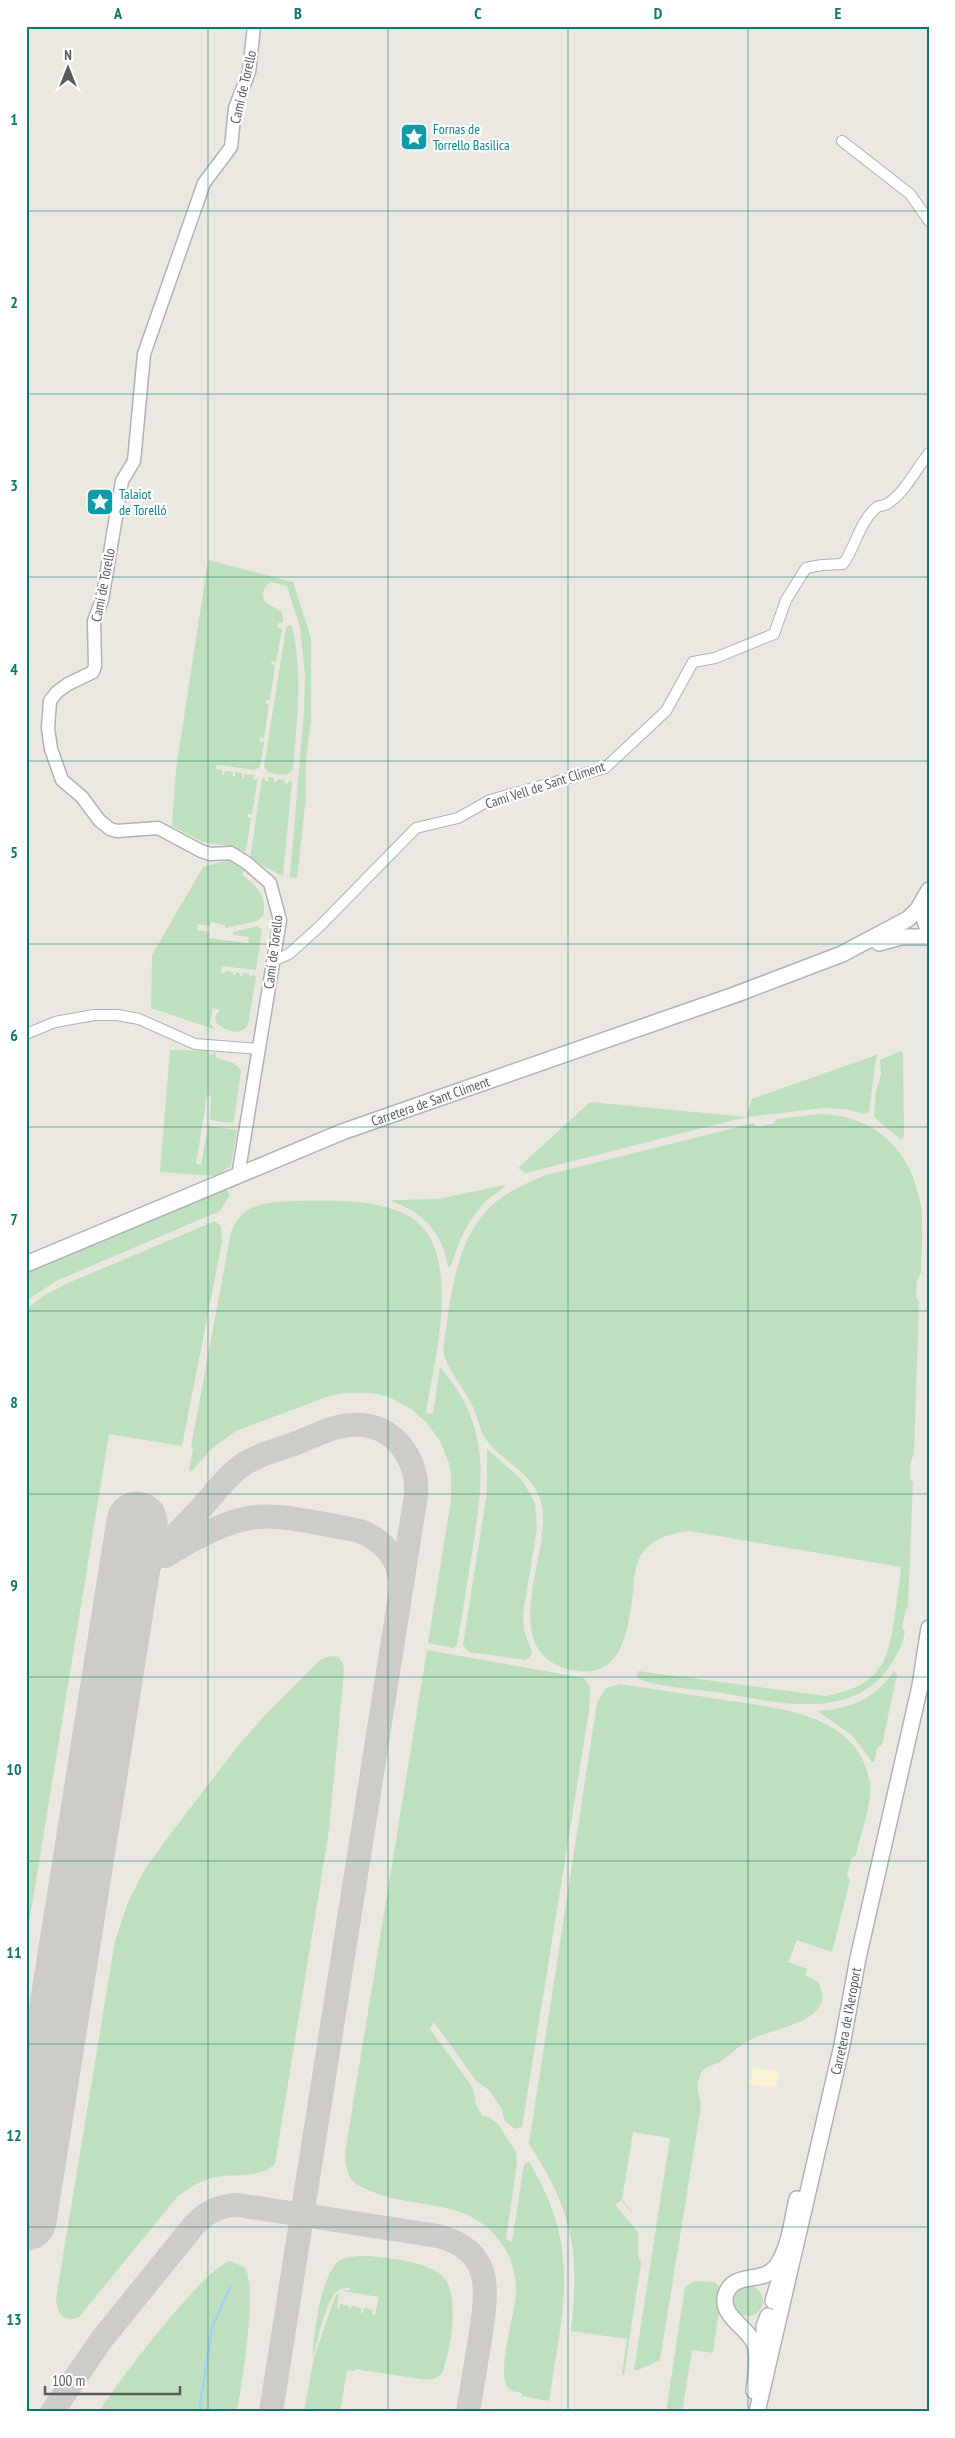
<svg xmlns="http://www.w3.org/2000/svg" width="955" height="2438" viewBox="0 0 955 2438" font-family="'PT Sans Narrow',sans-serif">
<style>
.commercial{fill:#faf2d5}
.green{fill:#bee0bf}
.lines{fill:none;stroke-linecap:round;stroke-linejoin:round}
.stream{stroke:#a4d1f6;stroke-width:2.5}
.taxiway{stroke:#cdccc8;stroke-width:24}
.runway{stroke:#cdccc8;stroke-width:61}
.minor-casing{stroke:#b0b2b7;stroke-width:12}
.tertiary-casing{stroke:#b0b2b7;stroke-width:15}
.secondary-casing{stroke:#b0b2b6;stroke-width:18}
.minor{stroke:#fff;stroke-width:10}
.tertiary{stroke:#fff;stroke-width:12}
.secondary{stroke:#fff;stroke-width:15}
.grid{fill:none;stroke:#0f766e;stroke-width:1;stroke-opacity:0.55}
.labels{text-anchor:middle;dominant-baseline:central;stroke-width:4.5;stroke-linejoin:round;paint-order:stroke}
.street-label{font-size:14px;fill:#595b5f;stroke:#fff}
.culture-label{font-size:14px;fill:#0d838f;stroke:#fff;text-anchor:start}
.neatline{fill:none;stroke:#0f766e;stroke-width:2}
.grid-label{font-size:16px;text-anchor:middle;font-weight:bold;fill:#0f766e}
</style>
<rect width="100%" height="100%" fill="#eae8e0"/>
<path class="commercial" d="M 753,2067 L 779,2072 L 776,2088 L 750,2084 Z"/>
<g class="green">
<path d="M 208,560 L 293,582 L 311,638 L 311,720 L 306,759 L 306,796 L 297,878 L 290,877 L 304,710 L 305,676 L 300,627 L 287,586 L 272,582 C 263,586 261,594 265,602 L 282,612 L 283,623 L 278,623 L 277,627 L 282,629 L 276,662 L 272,661 L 271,664 L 275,665 L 270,700 L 266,700 L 265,703 L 269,704 L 264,738 L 260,737 L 259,741 L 264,742 L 260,767 L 255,770 L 217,765 L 216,769 L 222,770 L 222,775 L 224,775 L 225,771 L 233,772 L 232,776 L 235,776 L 235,772 L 242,773 L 242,777 L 244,778 L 244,774 L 254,775 L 253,779 L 256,780 L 258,777 L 252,814 L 248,814 L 247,817 L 251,818 L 246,851 L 242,851 L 241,854 L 229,846 L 203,842 L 172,826 L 176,770 Z"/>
<path d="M 289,625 L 292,626 C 303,673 297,721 293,769 C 288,778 277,774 268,772 L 264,767 L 286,628 Z"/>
<path d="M 265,777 L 265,781 L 268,781 L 268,777 L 274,778 L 274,782 L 277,782 L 277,779 L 285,780 L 284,783 L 288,784 L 289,780 L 292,783 L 283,876 L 250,859 L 262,778 Z"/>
<path d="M 229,860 L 244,870 L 242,875 C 256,885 268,897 263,916 L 257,921 L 225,928 L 225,925 L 211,922 L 210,926 L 198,924 L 197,930 L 210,932 L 209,938 L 248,943 L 249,937 L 233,935 L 233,932 L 258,926 L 262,930 L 256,970 L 221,966 L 221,973 L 225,973 L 225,971 L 233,972 L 233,975 L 235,975 L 236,972 L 240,973 L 240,976 L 243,976 L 243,973 L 250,974 L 249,977 L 254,975 L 256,978 L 248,1024 C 241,1037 227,1031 217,1024 L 215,1017 L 220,1010 L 213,1008 L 210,1023 L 216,1030 L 151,1008 L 152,955 L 203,867 Z"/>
<path d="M 170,1050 L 209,1051 L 209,1054 L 212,1055 L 214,1052 L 216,1054 L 216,1058 L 234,1063 L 241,1070 L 234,1121 L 230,1123 L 210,1120 L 211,1096 L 207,1095 L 196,1164 L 201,1165 L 208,1126 L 237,1130 L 231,1166 L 216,1176 L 160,1172 Z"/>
<path d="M 901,1051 L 903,1054 L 904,1136 L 901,1140 L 874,1117 L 876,1091 L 881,1075 L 880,1060 Z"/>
<path d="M 879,1054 L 876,1059 L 869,1112 L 865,1114 L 844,1109 L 823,1108 L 746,1117 L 526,1173 L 518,1168 L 590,1102 L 746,1117 L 752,1099 Z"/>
<path d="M 821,1114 C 878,1116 912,1152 921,1207 C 924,1229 921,1252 921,1273 L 917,1280 L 916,1297 L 919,1302 L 914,1454 L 910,1464 L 910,1479 L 913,1482 L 908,1607 L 905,1611 L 902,1628 L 905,1631 C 903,1645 897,1654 890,1666 C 850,1724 774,1701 716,1692 C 695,1689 656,1687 637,1678 L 638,1671 L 826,1696 C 879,1686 889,1663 895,1613 C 897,1598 900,1582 901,1567 L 689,1531 C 670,1533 648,1540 639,1559 C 634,1569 634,1581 633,1592 C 628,1633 622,1683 568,1669 C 496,1650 551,1554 542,1506 C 535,1473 506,1465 487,1441 C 480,1432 478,1418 473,1407 C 464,1387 447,1371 443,1350 C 450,1303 454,1242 490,1207 C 505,1192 527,1183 546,1175 L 754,1123 L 757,1127 L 772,1124 L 777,1119 Z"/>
<path d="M 505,1185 C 503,1191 491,1196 485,1202 C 467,1221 459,1241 451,1266 L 448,1267 C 444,1235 423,1211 392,1202 L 393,1200 L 438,1199 Z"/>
<path d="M 224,1189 L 228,1191 L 230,1195 L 220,1211 L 56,1281 L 26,1301 L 26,1271 Z"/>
<path d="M 292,1201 C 329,1201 371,1198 405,1214 C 467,1244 434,1360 426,1413 L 433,1414 L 440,1367 C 490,1425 484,1475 473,1546 C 468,1578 463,1611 457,1644 L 454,1648 L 428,1643 L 451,1500 L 451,1476 L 449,1463 L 440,1441 L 428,1424 L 410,1408 L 387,1396 L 372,1393 L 345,1393 L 329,1396 L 236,1431 L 212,1448 L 192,1471 L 189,1471 L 193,1448 L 191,1447 L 231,1232 C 243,1203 263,1203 292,1201 Z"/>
<path d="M 215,1221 L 221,1226 L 222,1242 L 182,1446 L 109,1434 L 26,1942 L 26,1309 L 45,1295 L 66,1284 Z"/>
<path d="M 487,1449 L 522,1480 L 535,1503 L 537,1529 L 523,1614 L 524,1630 L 532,1652 L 530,1657 L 525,1660 L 469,1652 L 463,1645 L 487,1492 Z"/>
<path d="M 427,1650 L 584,1678 L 590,1687 L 589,1711 L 522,2127 L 515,2129 L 505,2121 L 501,2108 L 489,2090 L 477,2082 L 434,2022 L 430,2029 L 471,2085 L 476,2099 L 474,2101 L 482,2116 L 488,2117 L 498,2124 L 516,2152 L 517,2164 L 506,2239 L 512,2242 L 524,2164 L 529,2162 C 582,2249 563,2307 549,2401 L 522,2396 L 522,2393 C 517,2392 511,2392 508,2388 C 496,2372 515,2314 516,2294 C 517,2275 511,2255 499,2240 C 467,2197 414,2210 371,2191 C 365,2188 358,2186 354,2182 C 346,2175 346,2163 345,2153 Z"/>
<path d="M 330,1656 L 338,1657 L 343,1663 L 344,1671 L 329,1830 L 275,2164 C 258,2180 234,2172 212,2178 C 199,2181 188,2189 178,2196 L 79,2317 C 64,2323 57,2314 56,2299 L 115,1941 L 128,1902 L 145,1869 L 169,1836 L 237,1747 L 266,1714 L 320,1660 Z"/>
<path d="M 894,1671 L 897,1674 L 882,1745 L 877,1748 L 874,1762 L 872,1762 L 852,1735 L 817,1711 C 850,1709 875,1699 894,1671 Z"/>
<path d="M 620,1684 C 653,1689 685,1694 718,1699 C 774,1708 861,1712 870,1785 C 872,1804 860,1836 856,1855 L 851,1859 L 847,1875 L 850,1880 L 832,1952 L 797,1940 L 788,1962 L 807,1969 L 805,1975 L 818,1982 C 840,2021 774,2028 752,2039 C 740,2044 732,2054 721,2061 C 714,2066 706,2065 701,2073 C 695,2085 699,2094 701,2106 L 660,2360 L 638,2370 L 634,2370 L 670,2138 L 633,2132 L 622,2199 L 638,2220 L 621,2200 L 615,2205 L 638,2232 L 638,2254 L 641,2263 L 624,2375 L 622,2374 L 627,2339 L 571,2331 C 580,2252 573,2211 529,2144 L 597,1703 L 606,1688 Z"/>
<path d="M 369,2256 C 392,2259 420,2260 440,2274 C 462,2290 451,2350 442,2373 L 437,2378 L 427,2380 L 355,2369 L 355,2371 L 347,2370 L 340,2412 L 304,2412 L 314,2357 L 335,2297 L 339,2292 L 337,2309 L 339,2309 L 340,2304 L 349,2306 L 349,2311 L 352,2306 L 361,2308 L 361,2313 L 363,2313 L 364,2308 L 373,2309 L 372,2315 L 375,2315 L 379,2297 L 342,2291 L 350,2290 L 350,2288 C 344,2288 340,2288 336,2292 C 325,2303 318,2341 313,2356 C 313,2336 321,2274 339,2261 C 347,2256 360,2256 369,2256 Z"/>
<path d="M 230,2261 L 244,2267 C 259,2283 241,2387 237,2412 L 99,2412 C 117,2383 202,2270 230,2261 Z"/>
<path d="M 695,2281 L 714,2282 L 722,2289 L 713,2353 L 692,2350 L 682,2412 L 666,2412 L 685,2287 Z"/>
<circle cx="748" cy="2301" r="15"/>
</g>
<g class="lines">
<path class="stream" d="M 199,2412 L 212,2328 L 230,2287"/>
<g class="taxiway">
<path d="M 165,1556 C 189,1541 228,1519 257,1517 C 283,1514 333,1526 360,1531 C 383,1540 398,1557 401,1582"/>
<path d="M 123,1608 C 138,1569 174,1538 202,1507 C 214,1494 226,1477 241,1466 C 257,1455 276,1450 294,1444 C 312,1437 332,1426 351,1425 C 392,1421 419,1458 416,1495 L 271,2412"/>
<path d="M 52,2412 L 102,2339 L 195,2224 C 207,2212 221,2205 238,2205 L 438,2236 C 495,2251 487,2292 480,2339 C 476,2363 472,2387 468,2412"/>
</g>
<path class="runway" d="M 26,2220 L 137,1522"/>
<g class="minor-casing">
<g id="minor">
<path d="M 842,141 L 910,194 L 929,221"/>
<path d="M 273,961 L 289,954 L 319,927 L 416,828 L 458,818 L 490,800 L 605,768 L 666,711 L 693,662 L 715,658 L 774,634 L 786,600 L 806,568 L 822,565 L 843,564 C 855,548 860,521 876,508 C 879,505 884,506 887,504 C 905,493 916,469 929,453"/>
<path d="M 26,1034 L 55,1022 L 94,1015 L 117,1015 L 139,1019 L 195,1044 L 259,1049"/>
</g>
</g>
<g class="tertiary-casing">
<path id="tertiary" d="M 238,1176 L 280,920 L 270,883 L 247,863 L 231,853 L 210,854 L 201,851 L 158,828 L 117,831 L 110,829 L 99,820 L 82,797 L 62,780 L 51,749 L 48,728 L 50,701 L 57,692 L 68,684 L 93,672 L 95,666 L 94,621 L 102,600 L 122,481 L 134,461 L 144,354 L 204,183 L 231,147 L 235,108 L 249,72 L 254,26"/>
</g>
<g class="secondary-casing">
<g id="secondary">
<path d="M 924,900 L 923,916 L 929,932"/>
<path d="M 879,943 L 901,937 L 929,937"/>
<path id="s1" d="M 26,1264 L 342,1132 L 737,994 L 842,954 L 908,919 L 918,909 L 929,890"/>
<path d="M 773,2301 L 785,2262"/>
<path d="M 765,2355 L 764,2326 L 768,2316"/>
<path d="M 754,2391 C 756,2377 759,2358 755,2345 C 748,2326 719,2317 726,2294 C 734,2271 761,2284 775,2268 C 789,2251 792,2220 797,2199"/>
<path id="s2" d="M 757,2412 L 842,2045 L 858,1958 L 920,1686 L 929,1628"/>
</g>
</g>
<use href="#minor" class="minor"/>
<use href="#tertiary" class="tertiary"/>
<use href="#secondary" class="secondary"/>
</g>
<path class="grid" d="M 208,26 L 208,2412M 388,26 L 388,2412M 568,26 L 568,2412M 748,26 L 748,2412M 26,211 L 929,211M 26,394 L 929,394M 26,577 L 929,577M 26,761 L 929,761M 26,944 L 929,944M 26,1127 L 929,1127M 26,1311 L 929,1311M 26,1494 L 929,1494M 26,1677 L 929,1677M 26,1861 L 929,1861M 26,2044 L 929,2044M 26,2227 L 929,2227"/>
<defs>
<g id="sight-square" transform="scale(1.4375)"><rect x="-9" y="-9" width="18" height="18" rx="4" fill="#0f9aa8" stroke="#fff"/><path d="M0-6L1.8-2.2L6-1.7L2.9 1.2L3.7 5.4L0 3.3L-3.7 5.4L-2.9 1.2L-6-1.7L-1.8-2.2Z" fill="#fff"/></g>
</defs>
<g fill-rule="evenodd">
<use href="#sight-square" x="414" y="137"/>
<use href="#sight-square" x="100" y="502"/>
</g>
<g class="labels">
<g class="street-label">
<text transform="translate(243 87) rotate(-77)">Camí de Torello</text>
<text transform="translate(103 585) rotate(-79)">Camí de Torello</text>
<text transform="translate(545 785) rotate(-18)">Camí Vell de Sant Climent</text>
<text transform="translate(273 952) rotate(-83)">Camí de Torello</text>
<text stroke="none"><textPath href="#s1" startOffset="436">Carretera de Sant Climent</textPath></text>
<text stroke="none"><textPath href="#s2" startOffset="401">Carretera de l'Aeroport</textPath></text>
</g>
<g class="culture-label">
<text x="433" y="129">Fornas de<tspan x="433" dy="16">Torrello Basilica</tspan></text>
<text x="119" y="494">Talaiot<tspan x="119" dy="16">de Torelló</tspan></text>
</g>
</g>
<rect width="955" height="2438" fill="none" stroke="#ffffff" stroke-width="55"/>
<g transform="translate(68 68)" stroke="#ffffff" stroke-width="4" paint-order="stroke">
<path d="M0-4L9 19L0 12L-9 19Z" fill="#595b5f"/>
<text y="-8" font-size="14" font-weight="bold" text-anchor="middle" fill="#595b5f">N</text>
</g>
<path d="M45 2386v8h135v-8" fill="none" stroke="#595b5f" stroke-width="2.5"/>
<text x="52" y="2386" font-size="15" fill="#595b5f" stroke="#ffffff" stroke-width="4" paint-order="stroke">100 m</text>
<rect x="28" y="28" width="900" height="2382" class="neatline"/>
<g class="grid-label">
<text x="118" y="19">A</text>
<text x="298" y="19">B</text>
<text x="478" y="19">C</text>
<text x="658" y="19">D</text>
<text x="838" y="19">E</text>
<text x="14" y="125">1</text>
<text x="14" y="308">2</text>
<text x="14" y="491">3</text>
<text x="14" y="675">4</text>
<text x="14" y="858">5</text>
<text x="14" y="1041">6</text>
<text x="14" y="1225">7</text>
<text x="14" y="1408">8</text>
<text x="14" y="1591">9</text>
<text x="14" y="1775">10</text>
<text x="14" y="1958">11</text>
<text x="14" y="2141">12</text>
<text x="14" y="2325">13</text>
</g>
</svg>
